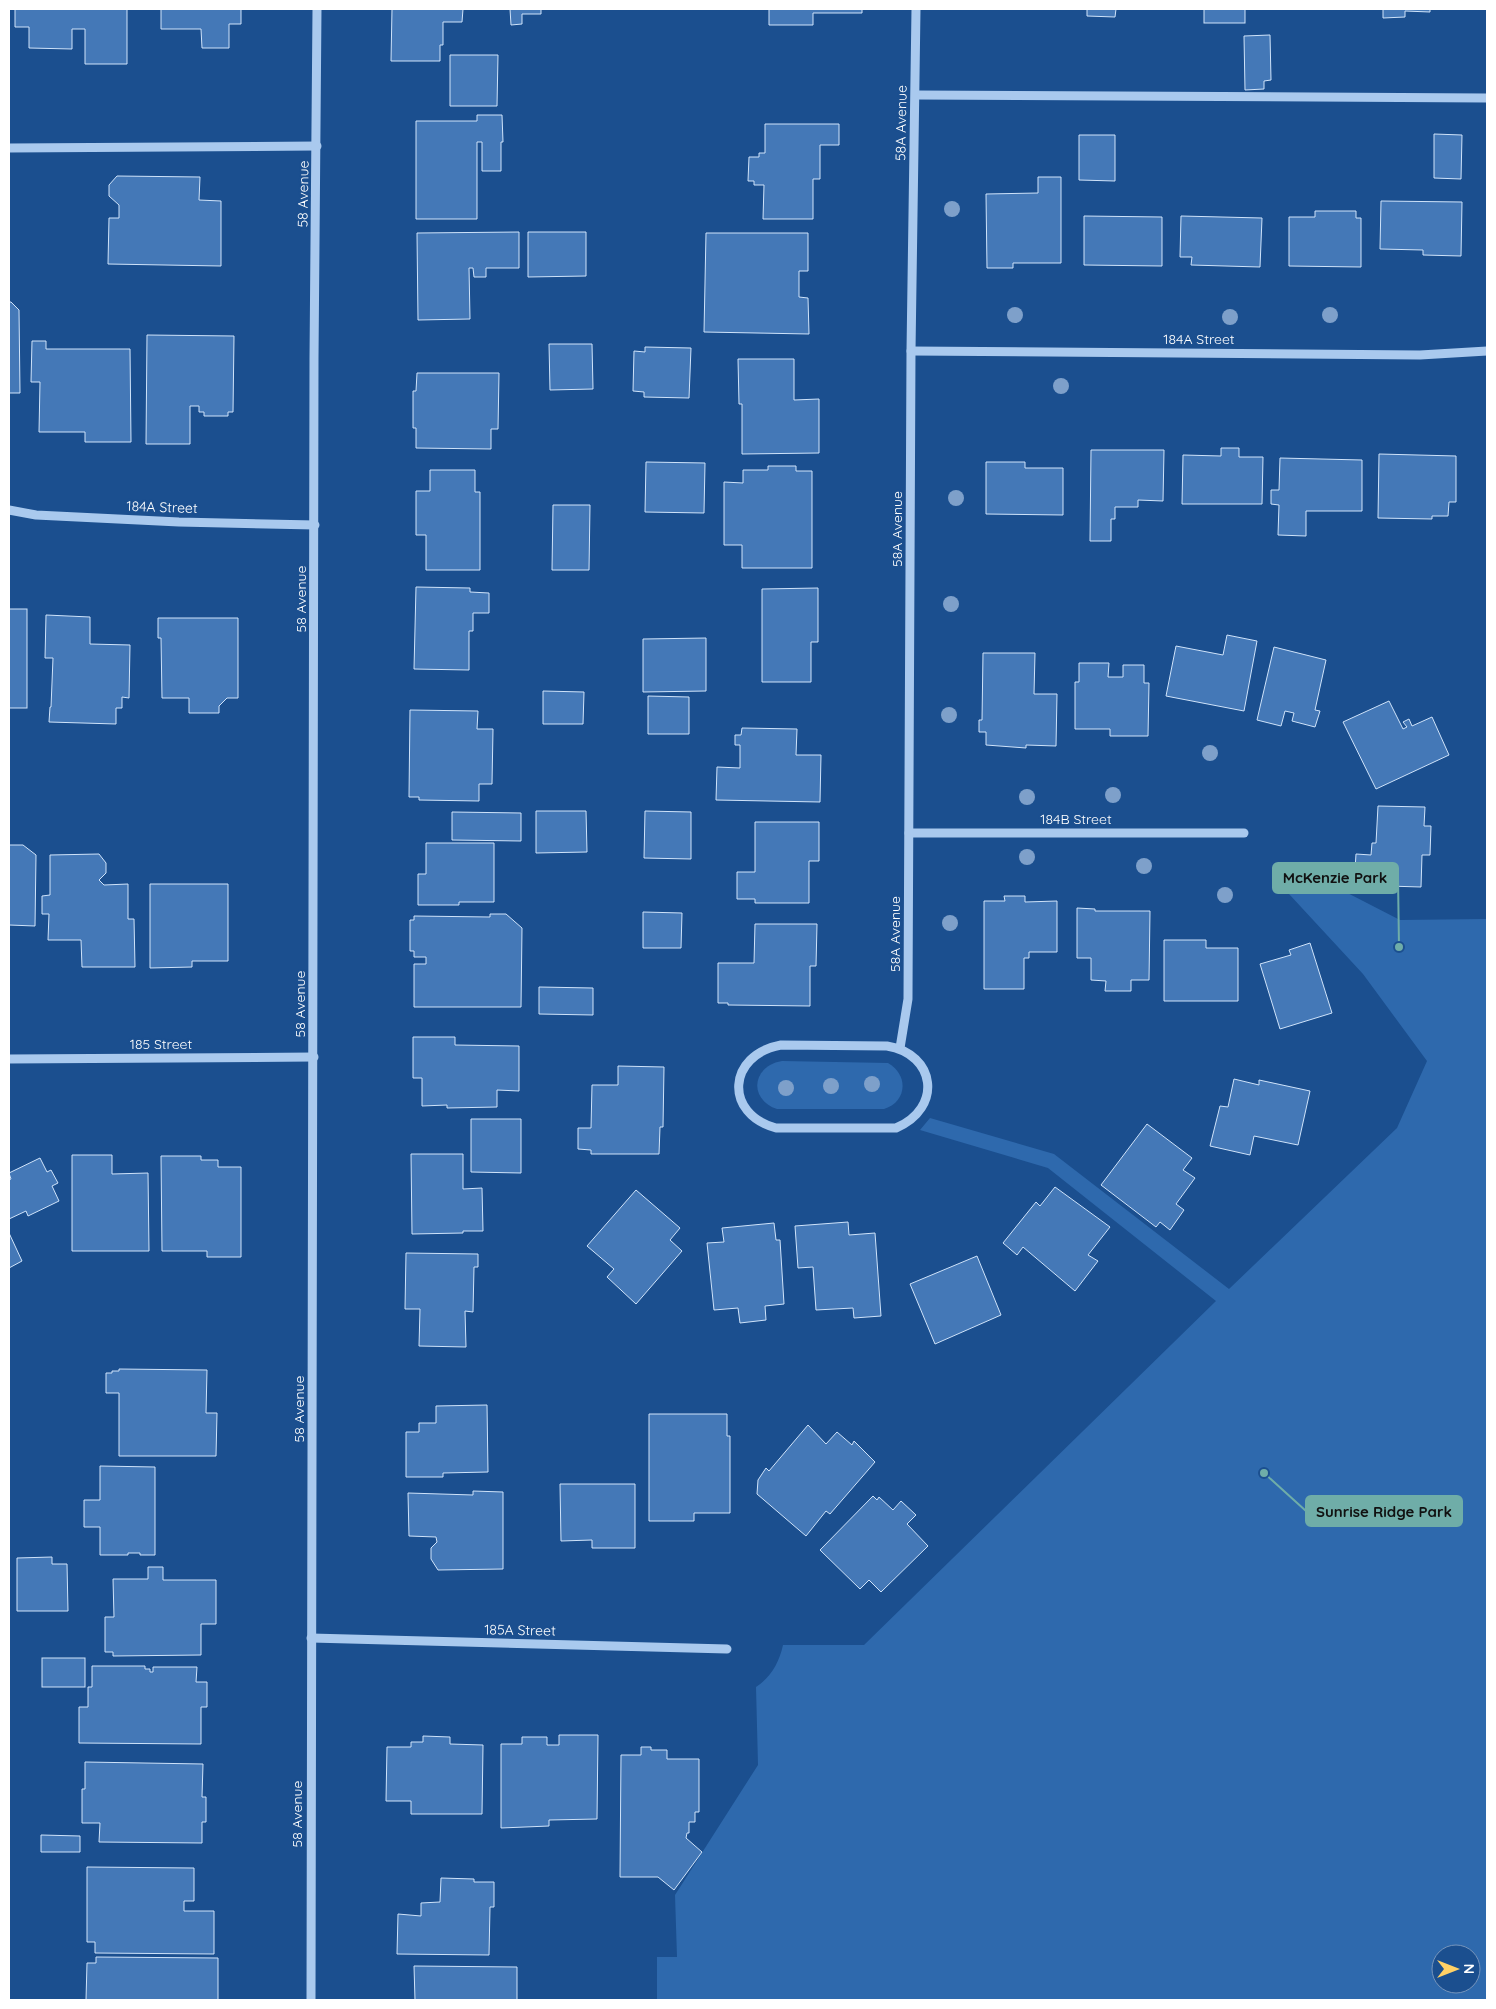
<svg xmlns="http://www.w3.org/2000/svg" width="1496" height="2009" viewBox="0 0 1496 2009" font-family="Quicksand,sans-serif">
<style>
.green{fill:#2e69ad;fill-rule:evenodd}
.building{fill:#4478b7;stroke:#cfe3fa}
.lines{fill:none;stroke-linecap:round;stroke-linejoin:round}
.minor{stroke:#a9c9ee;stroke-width:9}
.tree{fill:#7ea0ca}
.labels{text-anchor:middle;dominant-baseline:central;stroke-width:4.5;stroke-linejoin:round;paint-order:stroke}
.street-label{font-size:14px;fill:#fff;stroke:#1b4f8f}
.leader{fill:none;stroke:#6fada8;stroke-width:2}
.callout-dot{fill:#6fada8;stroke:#1b4f8f;stroke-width:2}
.callout{fill:#6fada8;stroke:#6fada8;stroke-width:2}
.callout-label{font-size:15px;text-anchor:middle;font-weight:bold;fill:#111}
</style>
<rect width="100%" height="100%" fill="#1b4f8f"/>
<g class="green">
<path d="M 1293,865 L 1400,920 L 1487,919 L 1487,2000 L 657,2000 L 657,1957 L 677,1957 L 675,1895 L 758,1765 L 756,1687 C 771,1677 779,1663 783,1645 L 864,1645 L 1216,1301 L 1048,1168 L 920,1130 L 930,1118 L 1054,1154 L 1229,1289 L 1397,1128 L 1427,1061 L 1363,974 L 1277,881 ZM 1441,1954 L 1471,1954 L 1471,1984 L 1441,1984 Z"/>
<path d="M 782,1061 L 888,1063 C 909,1075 907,1102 884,1109 L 777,1109 C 748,1099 752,1066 782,1061 Z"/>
</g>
<g class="building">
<path d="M 15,9 L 127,9 L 127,64 L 85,64 L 85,29 L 72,29 L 72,49 L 29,48 L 29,27 L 15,27 Z"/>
<path d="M 161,9 L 241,9 L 241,24 L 229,24 L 229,48 L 202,48 L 201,29 L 161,29 Z"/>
<path d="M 392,9 L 463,9 L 462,22 L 443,22 L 443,45 L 440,45 L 440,61 L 391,61 Z"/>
<path d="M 510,9 L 541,9 L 541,14 L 522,14 L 522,24 L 511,25 Z"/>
<path d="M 769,9 L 862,9 L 862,13 L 813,13 L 813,25 L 769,25 Z"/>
<path d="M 1087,9 L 1116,9 L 1115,17 L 1087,16 Z"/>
<rect x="1204" y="9" width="41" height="14"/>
<path d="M 1383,9 L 1430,9 L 1430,12 L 1405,11 L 1405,17 L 1383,18 Z"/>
<path d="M 1270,35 L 1271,80 L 1264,81 L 1264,89 L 1245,90 L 1244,36 Z"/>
<path d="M 450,55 L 498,55 L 497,106 L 450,106 Z"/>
<path d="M 477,115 L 502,115 L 503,142 L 501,142 L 501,171 L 482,171 L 482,142 L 477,142 L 477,219 L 416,219 L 416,121 L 477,121 Z"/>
<path d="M 765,124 L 839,124 L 839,145 L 820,145 L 820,179 L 813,179 L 813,219 L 763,219 L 764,185 L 754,185 L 754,181 L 748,181 L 749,157 L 759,157 L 759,153 L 765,153 Z"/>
<path d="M 1434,134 L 1462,135 L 1461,179 L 1434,178 Z"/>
<path d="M 1079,135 L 1115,135 L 1115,181 L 1079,180 Z"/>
<path d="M 117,176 L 200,177 L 199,200 L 221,201 L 221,266 L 108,264 L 109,218 L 119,218 L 119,205 L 109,196 L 109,185 Z"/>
<path d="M 1038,177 L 1061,177 L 1061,263 L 1013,263 L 1013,268 L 987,268 L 986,194 L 1038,193 Z"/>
<path d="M 1381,201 L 1462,202 L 1461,256 L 1423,255 L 1423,250 L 1380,249 Z"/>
<path d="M 1315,211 L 1356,211 L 1356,218 L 1361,218 L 1361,267 L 1289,266 L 1289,217 L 1315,217 Z"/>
<path d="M 1084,216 L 1162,217 L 1162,266 L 1084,265 Z"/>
<path d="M 1181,216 L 1262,218 L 1260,267 L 1191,265 L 1192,257 L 1180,257 Z"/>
<path d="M 519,232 L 519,268 L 486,268 L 486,277 L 474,277 L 473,268 L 469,268 L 470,319 L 418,320 L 417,233 Z"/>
<path d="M 528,232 L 586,232 L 586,276 L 528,277 Z"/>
<path d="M 706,233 L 808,233 L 808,271 L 799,271 L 799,297 L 808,298 L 809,334 L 704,332 Z"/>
<path d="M 9,302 L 11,302 L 19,310 L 20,393 L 9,393 Z"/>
<path d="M 147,335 L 234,336 L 233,412 L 228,412 L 228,416 L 204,416 L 204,412 L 199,412 L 199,406 L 190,406 L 190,444 L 146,444 Z"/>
<path d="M 32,341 L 46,341 L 46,349 L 130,349 L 131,442 L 85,442 L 85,432 L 39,432 L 40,382 L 31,382 Z"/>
<path d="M 549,344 L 592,344 L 593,389 L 550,390 Z"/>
<path d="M 645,347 L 691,348 L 689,398 L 644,397 L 644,392 L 633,391 L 634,351 L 645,352 Z"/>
<path d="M 738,359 L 794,359 L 794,400 L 819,399 L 819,453 L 742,454 L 742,404 L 739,404 Z"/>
<path d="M 417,373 L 499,373 L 498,429 L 491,429 L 491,449 L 416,448 L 416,428 L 413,428 L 413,391 L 416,391 Z"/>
<path d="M 1221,448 L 1239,448 L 1239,457 L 1263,457 L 1262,504 L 1182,504 L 1183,455 L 1221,456 Z"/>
<path d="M 1091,450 L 1164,450 L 1163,501 L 1138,500 L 1138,507 L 1115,507 L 1115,519 L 1111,519 L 1111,541 L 1090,541 Z"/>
<path d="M 1379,454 L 1456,456 L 1456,502 L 1449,502 L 1448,516 L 1432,516 L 1432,519 L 1378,518 Z"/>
<path d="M 1280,458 L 1362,460 L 1362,511 L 1306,511 L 1306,536 L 1278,535 L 1279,505 L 1271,504 L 1271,490 L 1279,490 Z"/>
<path d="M 646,462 L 705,463 L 704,513 L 645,512 Z"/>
<path d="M 986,462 L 1025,462 L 1025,468 L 1063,468 L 1063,515 L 986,514 Z"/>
<path d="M 768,466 L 796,466 L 796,471 L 812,471 L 812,568 L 742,568 L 742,545 L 724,545 L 724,482 L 743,483 L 743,470 L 768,470 Z"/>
<path d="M 430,470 L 475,470 L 475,492 L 480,492 L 480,570 L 426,570 L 426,535 L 416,535 L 416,491 L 430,491 Z"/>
<path d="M 553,505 L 590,505 L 589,570 L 552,570 Z"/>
<path d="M 416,587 L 470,588 L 470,592 L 489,593 L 489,613 L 473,613 L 473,631 L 469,631 L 469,670 L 414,669 Z"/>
<path d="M 818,588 L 818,642 L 811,642 L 811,682 L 762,682 L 762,589 Z"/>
<rect x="9" y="609" width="18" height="99"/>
<path d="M 46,615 L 90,617 L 90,644 L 130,645 L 129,698 L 122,697 L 122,708 L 116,708 L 116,724 L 49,722 L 50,707 L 51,707 L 53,658 L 45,658 Z"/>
<path d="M 158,618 L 238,618 L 238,698 L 227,698 L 219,706 L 219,713 L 189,713 L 189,698 L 162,698 L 161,638 L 158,638 Z"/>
<path d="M 1227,635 L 1257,641 L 1244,711 L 1166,696 L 1176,646 L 1223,655 Z"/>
<path d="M 706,638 L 706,691 L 643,692 L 643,639 Z"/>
<path d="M 1274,647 L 1326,660 L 1315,710 L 1320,711 L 1315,727 L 1292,721 L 1294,713 L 1285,711 L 1281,726 L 1257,720 Z"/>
<path d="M 983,653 L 1035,653 L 1034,694 L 1057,694 L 1056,746 L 1026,745 L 1026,748 L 986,745 L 986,732 L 979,732 L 979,720 L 982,720 Z"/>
<path d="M 1079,663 L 1109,663 L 1108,677 L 1123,677 L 1123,665 L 1144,665 L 1144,683 L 1149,683 L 1148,736 L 1110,736 L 1110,729 L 1075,729 L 1075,682 L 1079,682 Z"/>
<path d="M 543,691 L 584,692 L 583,724 L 543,724 Z"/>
<path d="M 648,696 L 689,697 L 689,734 L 648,734 Z"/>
<path d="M 1389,701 L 1403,729 L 1407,727 L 1403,722 L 1409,719 L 1412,726 L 1432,717 L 1449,755 L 1376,789 L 1343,722 Z"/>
<path d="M 410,710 L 478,711 L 477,729 L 493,729 L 492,784 L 479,784 L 479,801 L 419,800 L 419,797 L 409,797 Z"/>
<path d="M 742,728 L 797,729 L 796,755 L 821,755 L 820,802 L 716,800 L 717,767 L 740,768 L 740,745 L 735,745 L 735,735 L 741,735 Z"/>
<path d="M 1378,806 L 1425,807 L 1424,826 L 1431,826 L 1430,855 L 1422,855 L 1421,887 L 1354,885 L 1356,854 L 1371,855 L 1372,843 L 1376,843 Z"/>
<path d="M 536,811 L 586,811 L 587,852 L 536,853 Z"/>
<path d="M 645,811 L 691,812 L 691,859 L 644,858 Z"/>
<path d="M 452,812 L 521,813 L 521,841 L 452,840 Z"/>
<path d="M 755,822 L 819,822 L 819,861 L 809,861 L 809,903 L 755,903 L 755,899 L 737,899 L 737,872 L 755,872 Z"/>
<path d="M 426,843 L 494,843 L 494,902 L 459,902 L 459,905 L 418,905 L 418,874 L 426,874 Z"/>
<path d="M 9,845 L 23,845 L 36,855 L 35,926 L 9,925 Z"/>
<path d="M 99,854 L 106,863 L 106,873 L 99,880 L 104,885 L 128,884 L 128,919 L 134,919 L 135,967 L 82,967 L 81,940 L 48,940 L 49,914 L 42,914 L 42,896 L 50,895 L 50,855 Z"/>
<path d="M 150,884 L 228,884 L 228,961 L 192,961 L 192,967 L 150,968 Z"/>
<path d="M 1004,896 L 1025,896 L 1025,902 L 1057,901 L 1057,952 L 1029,952 L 1029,958 L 1024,958 L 1024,989 L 984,989 L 984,901 L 1005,901 Z"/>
<path d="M 1077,908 L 1095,909 L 1095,911 L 1150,911 L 1149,980 L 1131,980 L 1131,991 L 1105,991 L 1106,981 L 1091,980 L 1091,958 L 1077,958 Z"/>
<path d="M 643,912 L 682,913 L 681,948 L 643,948 Z"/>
<path d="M 490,914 L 506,914 L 522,928 L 521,1007 L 414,1007 L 414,964 L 426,964 L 426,957 L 414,957 L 414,951 L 410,951 L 410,920 L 414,920 L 414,916 L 490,917 Z"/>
<path d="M 755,924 L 817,924 L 816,966 L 810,966 L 810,1006 L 728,1005 L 728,1003 L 718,1003 L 718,963 L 754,963 Z"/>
<path d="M 1164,940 L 1206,940 L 1206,948 L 1238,948 L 1238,1001 L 1164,1001 Z"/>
<path d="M 1310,943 L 1332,1013 L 1280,1029 L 1260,964 L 1291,955 L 1289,950 Z"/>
<path d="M 539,987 L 593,988 L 593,1015 L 539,1014 Z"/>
<path d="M 413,1037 L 455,1037 L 455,1045 L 519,1046 L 519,1091 L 497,1090 L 497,1107 L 447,1108 L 447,1105 L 422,1106 L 422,1078 L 413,1078 Z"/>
<path d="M 618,1066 L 664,1067 L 663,1127 L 660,1127 L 659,1154 L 591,1154 L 591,1150 L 578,1149 L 578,1128 L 591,1128 L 592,1085 L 618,1085 Z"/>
<path d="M 1234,1079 L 1259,1085 L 1259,1080 L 1310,1091 L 1298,1145 L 1254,1136 L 1250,1155 L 1210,1146 L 1220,1106 L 1228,1107 Z"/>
<path d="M 471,1119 L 521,1119 L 521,1173 L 471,1172 Z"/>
<path d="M 1147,1124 L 1192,1158 L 1183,1170 L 1195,1178 L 1176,1204 L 1184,1210 L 1170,1230 L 1160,1222 L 1156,1227 L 1101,1185 Z"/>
<path d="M 411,1154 L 463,1154 L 463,1189 L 482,1188 L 483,1231 L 463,1231 L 463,1233 L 412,1234 Z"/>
<path d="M 72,1155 L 112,1155 L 112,1174 L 148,1173 L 149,1251 L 72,1251 Z"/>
<path d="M 161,1156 L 201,1156 L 201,1160 L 218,1160 L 218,1167 L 241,1167 L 241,1257 L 207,1257 L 207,1251 L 162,1251 Z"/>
<path d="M 40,1158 L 47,1172 L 51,1170 L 58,1183 L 52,1186 L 59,1201 L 28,1216 L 26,1211 L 9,1219 L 9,1180 L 11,1179 L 9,1173 Z"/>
<path d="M 1055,1187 L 1110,1227 L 1088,1255 L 1098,1261 L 1075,1291 L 1023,1247 L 1017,1255 L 1003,1243 L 1036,1202 L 1040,1206 Z"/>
<path d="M 636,1190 L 680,1228 L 670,1240 L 682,1251 L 636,1304 L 607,1277 L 614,1269 L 587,1246 Z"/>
<path d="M 848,1222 L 849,1235 L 875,1233 L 881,1316 L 854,1318 L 853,1308 L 816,1310 L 813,1267 L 798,1268 L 795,1226 Z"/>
<path d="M 774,1223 L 776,1240 L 780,1240 L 784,1304 L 765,1306 L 766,1320 L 740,1323 L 738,1308 L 714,1310 L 707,1243 L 724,1242 L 722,1228 Z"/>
<path d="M 9,1233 L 22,1261 L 9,1268 Z"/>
<path d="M 406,1253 L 478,1254 L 478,1267 L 474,1267 L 473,1312 L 465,1311 L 466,1347 L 419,1346 L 420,1309 L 405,1309 Z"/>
<path d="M 977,1256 L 1001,1315 L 935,1344 L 910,1284 Z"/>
<path d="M 119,1369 L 207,1370 L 206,1413 L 217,1413 L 216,1456 L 119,1456 L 119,1393 L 106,1393 L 106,1373 L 112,1373 L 112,1371 L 119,1371 Z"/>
<path d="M 487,1405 L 488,1472 L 443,1473 L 443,1477 L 406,1477 L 406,1432 L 419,1432 L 419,1423 L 436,1423 L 436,1406 Z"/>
<path d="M 649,1414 L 727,1414 L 727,1436 L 730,1436 L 730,1513 L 694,1513 L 694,1521 L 649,1521 Z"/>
<path d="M 808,1425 L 826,1444 L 837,1432 L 852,1445 L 854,1441 L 875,1462 L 830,1514 L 826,1511 L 806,1536 L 757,1494 L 758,1480 L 766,1468 L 769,1471 Z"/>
<path d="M 100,1466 L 155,1467 L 155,1555 L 140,1555 L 140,1553 L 128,1553 L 128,1555 L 100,1555 L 100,1527 L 84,1527 L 84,1500 L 100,1500 Z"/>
<path d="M 560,1484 L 635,1484 L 635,1548 L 592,1548 L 592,1540 L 561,1541 Z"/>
<path d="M 473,1491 L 503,1492 L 503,1569 L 438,1570 L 431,1559 L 431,1548 L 437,1542 L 436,1537 L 409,1536 L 408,1493 L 473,1495 Z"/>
<path d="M 873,1496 L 877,1500 L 879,1497 L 893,1510 L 901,1501 L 916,1515 L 907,1524 L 928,1546 L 881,1592 L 869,1580 L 860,1589 L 820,1550 Z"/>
<path d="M 52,1557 L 52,1564 L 67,1564 L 68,1611 L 17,1611 L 17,1558 Z"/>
<path d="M 148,1567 L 163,1567 L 163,1580 L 216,1580 L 216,1624 L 201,1624 L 201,1655 L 113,1656 L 113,1652 L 105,1652 L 105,1617 L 114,1617 L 113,1579 L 148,1579 Z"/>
<rect x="42" y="1658" width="43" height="29"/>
<path d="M 92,1666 L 145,1666 L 145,1669 L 150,1669 L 150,1672 L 153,1672 L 153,1667 L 197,1667 L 196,1682 L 207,1682 L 207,1707 L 201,1707 L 201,1744 L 79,1743 L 79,1707 L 88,1707 L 88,1687 L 92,1687 Z"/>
<path d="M 559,1735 L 598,1735 L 597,1819 L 549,1820 L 549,1826 L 501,1828 L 501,1744 L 522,1744 L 522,1737 L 547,1737 L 547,1745 L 559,1745 Z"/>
<path d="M 423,1736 L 450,1737 L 450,1744 L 483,1745 L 482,1814 L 411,1814 L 411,1801 L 386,1801 L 387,1747 L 411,1747 L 411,1742 L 423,1742 Z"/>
<path d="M 641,1747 L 651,1747 L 651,1750 L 667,1750 L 667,1759 L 699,1759 L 699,1812 L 695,1812 L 695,1822 L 689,1822 L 689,1833 L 687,1833 L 686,1838 L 702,1852 L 674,1890 L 658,1877 L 620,1877 L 621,1755 L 641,1755 Z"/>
<path d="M 85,1762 L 203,1764 L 202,1797 L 206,1797 L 206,1822 L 202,1822 L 202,1843 L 99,1842 L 100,1823 L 82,1823 L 82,1789 L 85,1789 Z"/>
<path d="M 41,1835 L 80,1836 L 80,1852 L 41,1852 Z"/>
<path d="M 87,1867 L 194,1868 L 194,1901 L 184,1901 L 184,1911 L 214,1911 L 214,1954 L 95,1953 L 95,1942 L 87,1942 Z"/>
<path d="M 441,1878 L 474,1879 L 474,1882 L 494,1882 L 494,1907 L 490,1907 L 489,1955 L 397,1954 L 398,1914 L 421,1916 L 421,1903 L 440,1902 Z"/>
<path d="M 96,1957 L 218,1958 L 218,2000 L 86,2000 L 87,1963 L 96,1963 Z"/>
<path d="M 414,1966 L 517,1967 L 517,2000 L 415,2000 Z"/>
</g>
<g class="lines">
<g class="minor">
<path d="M 916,95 L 1487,98"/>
<path d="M 9,148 L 317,146"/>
<path d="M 911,351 L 1420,355 L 1487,351"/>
<path d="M 9,510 L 36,515 L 179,522 L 315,525"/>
<path d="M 909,833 L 1244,833"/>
<path d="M 781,1045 L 887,1046 C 936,1054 943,1108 896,1128 L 776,1128 C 724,1114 727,1055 781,1045 Z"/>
<path d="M 900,1048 L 908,999 L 911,351 L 916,9"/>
<path d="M 9,1059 L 314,1057"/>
<path d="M 311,1638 L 727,1649"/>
<path d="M 311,2000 L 314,358 L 317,9"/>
</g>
</g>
<g class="tree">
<circle cx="952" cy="209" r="8"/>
<circle cx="1015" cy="315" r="8"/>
<circle cx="1330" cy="315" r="8"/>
<circle cx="1230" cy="317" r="8"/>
<circle cx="1061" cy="386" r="8"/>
<circle cx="956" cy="498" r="8"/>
<circle cx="951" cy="604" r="8"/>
<circle cx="949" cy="715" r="8"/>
<circle cx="1210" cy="753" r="8"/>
<circle cx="1113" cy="795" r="8"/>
<circle cx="1027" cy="797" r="8"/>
<circle cx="1027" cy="857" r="8"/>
<circle cx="1144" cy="866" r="8"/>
<circle cx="1225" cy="895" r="8"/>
<circle cx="950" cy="923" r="8"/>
<circle cx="872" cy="1084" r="8"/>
<circle cx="831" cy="1086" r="8"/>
<circle cx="786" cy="1088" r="8"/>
</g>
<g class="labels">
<g class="street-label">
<text transform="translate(901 123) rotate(-89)">58A Avenue</text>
<text transform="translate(303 194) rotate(-89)">58 Avenue</text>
<text x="1199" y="339">184A Street</text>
<text transform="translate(162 507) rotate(2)">184A Street</text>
<text transform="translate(897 529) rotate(-90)">58A Avenue</text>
<text transform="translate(301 599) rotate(-90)">58 Avenue</text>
<text x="1076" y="819">184B Street</text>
<text transform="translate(895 934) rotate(-90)">58A Avenue</text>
<text transform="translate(300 1004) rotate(-90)">58 Avenue</text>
<text x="161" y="1044">185 Street</text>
<text transform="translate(299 1409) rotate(-90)">58 Avenue</text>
<text transform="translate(520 1630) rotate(1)">185A Street</text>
<text transform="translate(297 1814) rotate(-90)">58 Avenue</text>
</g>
</g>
<path class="leader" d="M1399 947L1398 878M1264 1473L1306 1511"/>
<g class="callout-dot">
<circle cx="1399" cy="947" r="5"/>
<circle cx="1264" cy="1473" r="5"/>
</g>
<g class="callout">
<rect x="1273" y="863" width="125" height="30" rx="5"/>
<rect x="1306" y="1496" width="156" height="30" rx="5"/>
</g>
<g class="callout-label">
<text x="1335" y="883">McKenzie Park</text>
<text x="1384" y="1517">Sunrise Ridge Park</text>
</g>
<rect width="1496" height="2009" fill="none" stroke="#ffffff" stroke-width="20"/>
<g transform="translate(1456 1969) rotate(90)"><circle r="24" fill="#1b4f8f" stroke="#7695bc"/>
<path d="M0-4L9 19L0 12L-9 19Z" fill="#ffd166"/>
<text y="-8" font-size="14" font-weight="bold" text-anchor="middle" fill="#ffffff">N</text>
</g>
</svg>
